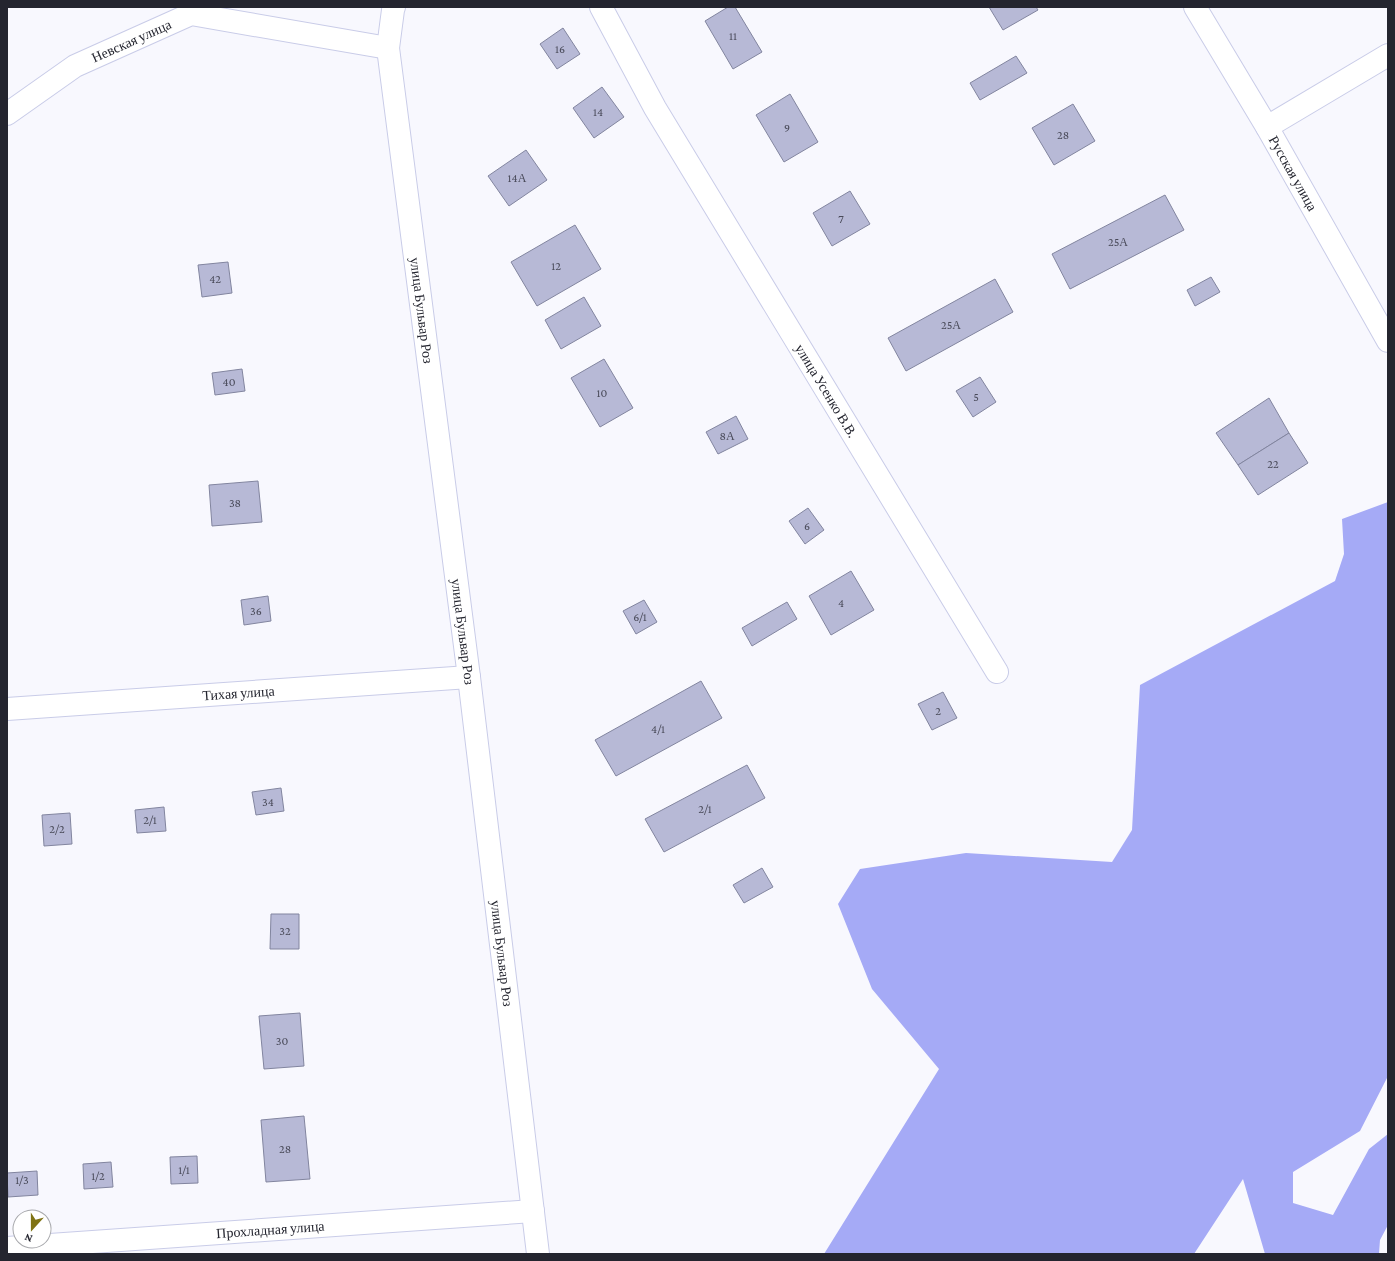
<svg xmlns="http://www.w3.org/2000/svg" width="1395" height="1261" viewBox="0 0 1395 1261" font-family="'Crimson Pro',serif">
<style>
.forest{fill:#a5aaf6}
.building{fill:#b7b9d6;stroke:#82859f}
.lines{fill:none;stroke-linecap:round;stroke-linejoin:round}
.minor-casing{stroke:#c9cce8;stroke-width:24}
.tertiary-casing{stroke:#c9cce8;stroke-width:24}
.minor{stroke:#fff;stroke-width:22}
.tertiary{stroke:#fff;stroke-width:22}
.labels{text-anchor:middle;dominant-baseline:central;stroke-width:4;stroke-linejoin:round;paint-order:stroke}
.number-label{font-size:12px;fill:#494a59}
.street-label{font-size:14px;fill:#24252f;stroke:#fff}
</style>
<rect width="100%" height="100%" fill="#f8f8fe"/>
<path class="forest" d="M 1388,502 L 1388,1076 L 1360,1131 L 1293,1172 L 1293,1203 L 1333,1215 L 1369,1149 L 1388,1134 L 1388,1225 L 1380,1240 L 1379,1254 L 1265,1254 L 1243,1179 L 1194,1254 L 824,1254 L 939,1069 L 872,989 L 838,904 L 860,869 L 966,853 L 1112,862 L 1132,830 L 1140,685 L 1335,581 L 1344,554 L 1342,519 Z"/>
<g class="building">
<path d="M 728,7 L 735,7 L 762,52 L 733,69 L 705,21 Z"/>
<path d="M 989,7 L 1036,7 L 1038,10 L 1003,30 Z"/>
<path d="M 563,28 L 580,54 L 557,69 L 540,44 Z"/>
<path d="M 1016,56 L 1027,73 L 980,100 L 970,83 Z"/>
<path d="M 602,87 L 624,117 L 594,138 L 573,108 Z"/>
<path d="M 790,94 L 818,142 L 784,162 L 756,115 Z"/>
<path d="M 1073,104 L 1095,141 L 1054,165 L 1032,128 Z"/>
<path d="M 526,150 L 547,180 L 509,206 L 488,176 Z"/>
<path d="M 850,191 L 870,224 L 832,246 L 813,213 Z"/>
<path d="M 1165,195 L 1184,230 L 1070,289 L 1052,254 Z"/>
<path d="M 575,225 L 601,269 L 537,306 L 511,262 Z"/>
<path d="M 228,262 L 232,293 L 202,297 L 198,265 Z"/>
<path d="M 1211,277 L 1220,292 L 1195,306 L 1187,290 Z"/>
<path d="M 995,279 L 1013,312 L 906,371 L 888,338 Z"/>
<path d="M 584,297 L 601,326 L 561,349 L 545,320 Z"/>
<path d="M 604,359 L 633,408 L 600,427 L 571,378 Z"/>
<path d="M 242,369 L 245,391 L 215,395 L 212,373 Z"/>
<path d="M 980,377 L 996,402 L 973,417 L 956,391 Z"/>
<path d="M 1269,398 L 1289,433 L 1238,465 L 1216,433 Z"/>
<path d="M 736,416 L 748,439 L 718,454 L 706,432 Z"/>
<path d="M 1289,433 L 1308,463 L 1258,495 L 1238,465 Z"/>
<path d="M 258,481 L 262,522 L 212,526 L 209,485 Z"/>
<path d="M 808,508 L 824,530 L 805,544 L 789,521 Z"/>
<path d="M 851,571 L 874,610 L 831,635 L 809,596 Z"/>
<path d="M 268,596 L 271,621 L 244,625 L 241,600 Z"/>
<path d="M 644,600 L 657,622 L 636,634 L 623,611 Z"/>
<path d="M 787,602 L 797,619 L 752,646 L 742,628 Z"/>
<path d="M 701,681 L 722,718 L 616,776 L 595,740 Z"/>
<path d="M 943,692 L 957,718 L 932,730 L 918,704 Z"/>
<path d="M 747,765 L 765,798 L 664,852 L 645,819 Z"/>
<path d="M 281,788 L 284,811 L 256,815 L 252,792 Z"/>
<path d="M 164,807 L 166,831 L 137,833 L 135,810 Z"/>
<path d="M 70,813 L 72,844 L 44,846 L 42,815 Z"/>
<path d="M 762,868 L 773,887 L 744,903 L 733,885 Z"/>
<path d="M 271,914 L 299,914 L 299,949 L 270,949 Z"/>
<path d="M 300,1013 L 304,1066 L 264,1069 L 259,1016 Z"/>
<path d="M 304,1116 L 310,1179 L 266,1182 L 261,1120 Z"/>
<path d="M 197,1156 L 198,1183 L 171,1184 L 170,1157 Z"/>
<path d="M 111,1162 L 113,1187 L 84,1189 L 83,1164 Z"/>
<path d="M 37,1171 L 38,1195 L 8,1197 L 7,1173 Z"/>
</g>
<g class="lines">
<g class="minor-casing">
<g id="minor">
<path id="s1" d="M 601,7 L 655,108 L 997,672"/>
<path id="s2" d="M 7,114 L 75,66 L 191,14 L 388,48"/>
<path d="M 1267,127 L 1388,55"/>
<path id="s3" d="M 7,709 L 469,677"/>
<path id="s4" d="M 7,1248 L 533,1211"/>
</g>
</g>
<g class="tertiary-casing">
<g id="tertiary">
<path id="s5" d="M 394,7 L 393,10 L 388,48 L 469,677 L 538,1254"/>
<path id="s6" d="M 1195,7 L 1267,127 L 1388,341"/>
</g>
</g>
<use href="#minor" class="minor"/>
<use href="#tertiary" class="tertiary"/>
</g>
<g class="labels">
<g class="number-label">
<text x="733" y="36">11</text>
<text x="560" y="49">16</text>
<text x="598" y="112">14</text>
<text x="787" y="128">9</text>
<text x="1063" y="135">28</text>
<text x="517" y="178">14А</text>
<text x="841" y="219">7</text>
<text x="1118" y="242">25А</text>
<text x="556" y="266">12</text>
<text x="215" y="279">42</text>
<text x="951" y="325">25А</text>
<text x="229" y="382">40</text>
<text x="602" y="393">10</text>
<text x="976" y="397">5</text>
<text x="727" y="436">8А</text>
<text x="1273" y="464">22</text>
<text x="235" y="503">38</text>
<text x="807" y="526">6</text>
<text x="841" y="603">4</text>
<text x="256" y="611">36</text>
<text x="640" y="617">6/1</text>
<text x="938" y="711">2</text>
<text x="658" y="729">4/1</text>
<text x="268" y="802">34</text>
<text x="705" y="809">2/1</text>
<text x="150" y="820">2/1</text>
<text x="57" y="829">2/2</text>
<text x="285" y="931">32</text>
<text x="282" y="1041">30</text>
<text x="285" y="1149">28</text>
<text x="184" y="1170">1/1</text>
<text x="98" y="1176">1/2</text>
<text x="22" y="1180">1/3</text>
</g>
<g class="street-label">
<text stroke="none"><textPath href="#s2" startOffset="145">Невская улица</textPath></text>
<text stroke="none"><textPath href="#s6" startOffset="193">Русская улица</textPath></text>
<text stroke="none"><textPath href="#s5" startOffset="306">улица Бульвар Роз</textPath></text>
<text stroke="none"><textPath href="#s1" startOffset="445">улица Усенко В.В.</textPath></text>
<text stroke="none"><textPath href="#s5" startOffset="630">улица Бульвар Роз</textPath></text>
<text stroke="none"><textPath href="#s3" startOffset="232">Тихая улица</textPath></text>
<text stroke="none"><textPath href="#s5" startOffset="954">улица Бульвар Роз</textPath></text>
<text stroke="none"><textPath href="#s4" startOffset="264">Прохладная улица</textPath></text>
</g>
</g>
<rect width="1395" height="1261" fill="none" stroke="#24252f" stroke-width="16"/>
<g transform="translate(32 1229) rotate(201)"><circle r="19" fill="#ffffff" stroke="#a7a8ac"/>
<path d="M0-3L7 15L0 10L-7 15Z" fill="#7f7314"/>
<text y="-6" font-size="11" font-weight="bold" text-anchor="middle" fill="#24252f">N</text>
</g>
</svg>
